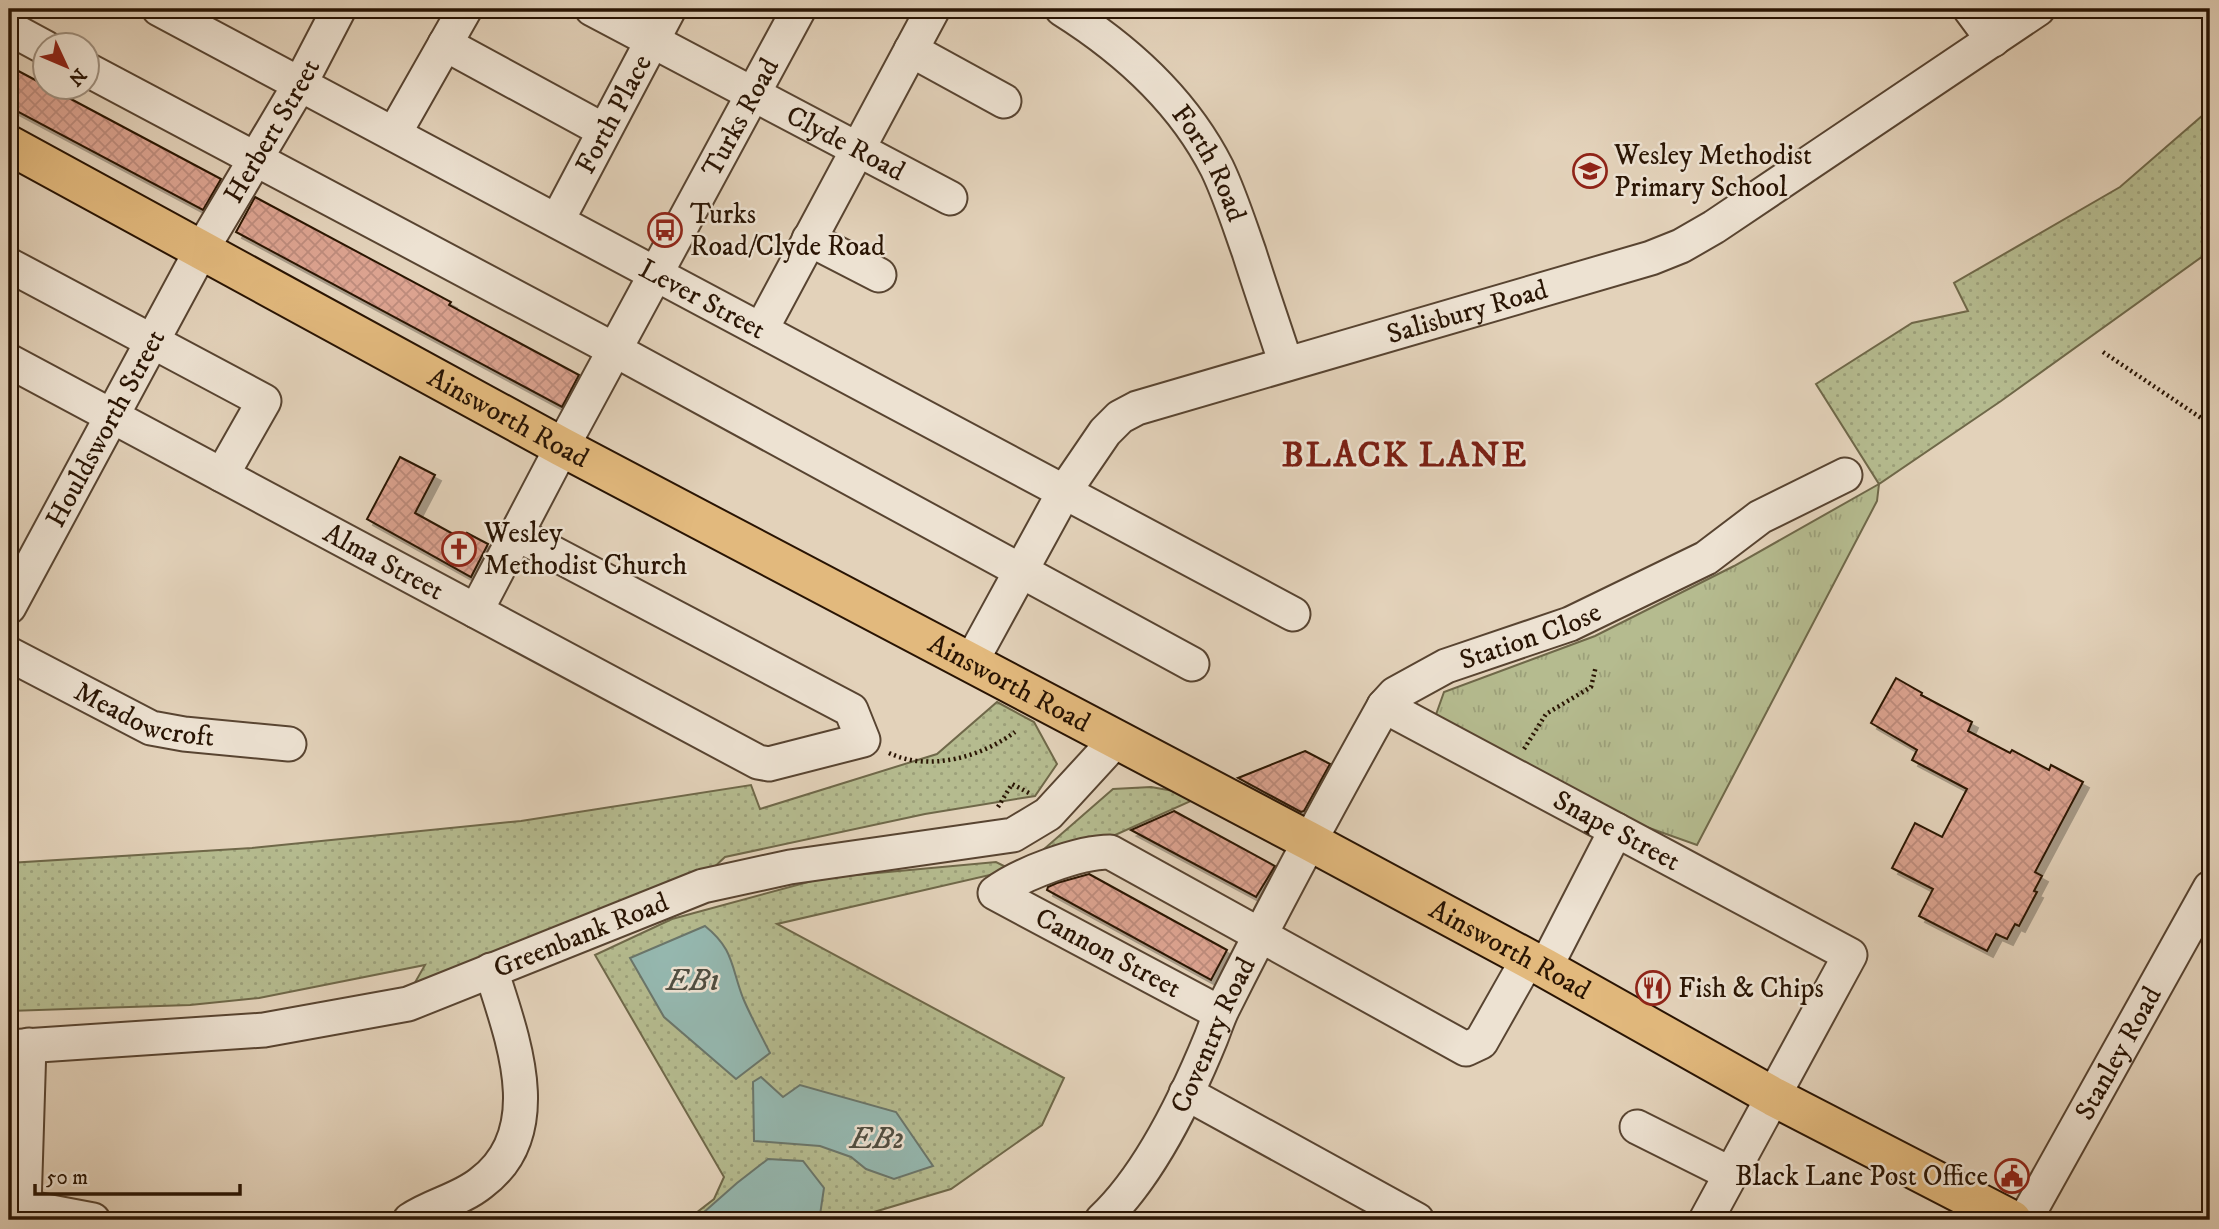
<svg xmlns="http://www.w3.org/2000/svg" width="2219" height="1229" viewBox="0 0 2219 1229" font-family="'IM FELL DW Pica',serif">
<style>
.grass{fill:url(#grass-dots);stroke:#6f6849;stroke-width:2}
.park{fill:url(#park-tufts);stroke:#6f6849;stroke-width:2}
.water{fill:#95b8b0;stroke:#6a766b;stroke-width:2}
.building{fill:url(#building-cross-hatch);stroke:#291403;stroke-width:2;filter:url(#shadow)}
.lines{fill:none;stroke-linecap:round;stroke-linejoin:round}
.minor-casing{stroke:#584431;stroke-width:37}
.major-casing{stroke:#291403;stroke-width:42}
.path{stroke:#291403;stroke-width:4.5;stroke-dasharray:2 3.5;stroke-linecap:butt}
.minor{stroke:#ede2d2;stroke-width:33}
.major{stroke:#e2b97d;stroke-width:38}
.labels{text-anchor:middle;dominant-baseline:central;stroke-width:5;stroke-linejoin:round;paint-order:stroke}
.street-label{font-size:28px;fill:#291403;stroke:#ede2d2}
.poi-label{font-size:28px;fill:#291403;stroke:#ede2d2;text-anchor:start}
.water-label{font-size:30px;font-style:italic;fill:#4f4d40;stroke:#ede2d2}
.district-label{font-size:35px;font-weight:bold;letter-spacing:2px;fill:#7a1f14;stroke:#ede2d2}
</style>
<defs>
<pattern id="grass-dots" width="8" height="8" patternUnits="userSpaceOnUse" patternTransform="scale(1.75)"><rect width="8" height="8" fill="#b5bb8f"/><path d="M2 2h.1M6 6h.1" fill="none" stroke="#9ca07a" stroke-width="1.8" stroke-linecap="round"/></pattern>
<pattern id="park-tufts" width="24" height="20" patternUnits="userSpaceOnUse" patternTransform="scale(1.75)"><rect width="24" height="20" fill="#b5bb8f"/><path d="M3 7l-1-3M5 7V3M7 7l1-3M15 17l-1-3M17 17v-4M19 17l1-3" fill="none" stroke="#9ca07a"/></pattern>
<pattern id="building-cross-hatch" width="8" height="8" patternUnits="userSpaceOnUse" patternTransform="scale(1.75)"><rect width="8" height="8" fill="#dca390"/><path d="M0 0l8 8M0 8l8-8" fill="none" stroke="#bd8b7b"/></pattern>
<filter id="shadow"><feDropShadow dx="6" dy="6" stdDeviation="0" flood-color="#0004"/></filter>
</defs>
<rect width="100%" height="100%" fill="#e3d2ba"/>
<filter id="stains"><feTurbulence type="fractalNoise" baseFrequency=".00286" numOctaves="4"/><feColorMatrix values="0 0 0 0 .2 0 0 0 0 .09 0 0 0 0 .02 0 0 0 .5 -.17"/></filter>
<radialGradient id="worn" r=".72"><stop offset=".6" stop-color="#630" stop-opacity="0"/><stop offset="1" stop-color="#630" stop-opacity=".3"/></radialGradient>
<g class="grass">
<path d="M 2210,109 L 2210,251 L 2001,401 L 1879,484 L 1816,384 L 1912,323 L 1968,311 L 1954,283 L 2120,187 Z"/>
<path d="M 997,702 L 1034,722 L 1057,764 L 1035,796 L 925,814 L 725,857 L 708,873 L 413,986 L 425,965 L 259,998 L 190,1005 L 9,1011 L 9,863 L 252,848 L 521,821 L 751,785 L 760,809 L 937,754 Z"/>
<path d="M 1151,787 L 1202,796 L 1064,858 L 777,924 L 1064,1078 L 1042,1125 L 951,1189 L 864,1215 L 857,1220 L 687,1220 L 714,1199 L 724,1177 L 595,955 L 672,919 L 823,878 L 996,862 L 1012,870 L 1043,850 L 1113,789 Z"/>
</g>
<path class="park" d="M 1879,484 L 1877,501 L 1697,845 L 1624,819 L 1433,723 L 1444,692 L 1595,636 L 1734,566 Z"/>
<g class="water">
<path d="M 705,926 C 734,949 731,967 743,998 C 751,1017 761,1035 770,1053 L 736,1079 L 664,1017 L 630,958 Z"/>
<path d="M 761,1077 L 783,1097 L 800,1085 L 896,1112 L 933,1166 L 894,1179 L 866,1169 L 851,1157 L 820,1146 L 754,1141 L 753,1082 Z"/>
<path d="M 768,1159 L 803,1161 L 824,1188 L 820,1215 L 814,1220 L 695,1220 L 737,1183 Z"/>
</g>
<g class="building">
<path d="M 9,66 L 221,179 L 203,210 L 9,107 Z"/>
<path d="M 255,197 L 451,302 L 449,305 L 579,375 L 562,407 L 236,232 Z"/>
<path d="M 400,457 L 435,475 L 415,513 L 464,540 L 467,533 L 488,544 L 471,577 L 367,519 Z"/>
<path d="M 1896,678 L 1922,693 L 1921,695 L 1972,722 L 1968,731 L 2010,753 L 2012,750 L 2049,770 L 2051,765 L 2083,782 L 2035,872 L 2042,876 L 2034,891 L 2037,892 L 2019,926 L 2015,924 L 2007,939 L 1996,934 L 1987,951 L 1919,916 L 1933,889 L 1892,868 L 1915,823 L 1942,837 L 1967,789 L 1912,760 L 1917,750 L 1871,723 Z"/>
<path d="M 1305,751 L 1330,764 L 1304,811 L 1301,812 L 1238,778 Z"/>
<path d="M 1174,811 L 1275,866 L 1256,897 L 1131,830 Z"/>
<path d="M 1089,874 L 1227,950 L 1211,980 L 1047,890 L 1048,887 L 1057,883 Z"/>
</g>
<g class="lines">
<g class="minor-casing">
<g id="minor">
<path id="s1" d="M 159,9 L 1293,614"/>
<path id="s2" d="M 592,9 L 950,198"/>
<path id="s3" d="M 1062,9 C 1124,48 1183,101 1217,168 C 1230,195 1239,224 1249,252 C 1261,290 1274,327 1286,364"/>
<path d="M 1970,9 L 1993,40"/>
<path d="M 9,28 L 46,48"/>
<path d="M 445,44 L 603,130"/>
<path d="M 911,50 L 1004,101"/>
<path d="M 88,70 L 615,350 L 1192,664"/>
<path d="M 394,134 L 465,9"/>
<path id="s4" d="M 557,221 L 669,9"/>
<path d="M 809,239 L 879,275"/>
<path d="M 9,265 L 264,401 L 222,475"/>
<path d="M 761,330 L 933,9"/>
<path id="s5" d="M 9,361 L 758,762 L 769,764 L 863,740 L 851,710 L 517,534"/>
<path id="s6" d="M 9,607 L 202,249 L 300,84 L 339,9"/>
<path id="s7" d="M 476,611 L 562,447 L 799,9"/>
<path id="s8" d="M 9,654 L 151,728 L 184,734 L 289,744"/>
<path id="s9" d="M 970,664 L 1064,492 L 1105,432 L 1120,417 L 1137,408 L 1651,258 L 1681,246 L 1714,227 L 2038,9"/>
<path id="s10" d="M 1384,706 L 1850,955 L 1706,1220"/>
<path d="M 1545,968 L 1616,830"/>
<path d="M 1220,1013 L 995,893 C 1020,874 1079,852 1110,852 L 1466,1049 L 1481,1042 L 1528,959"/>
<path id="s11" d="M 9,1047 L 264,1030 L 408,1004 L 703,886 L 790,867 L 1013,835 L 1048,814 L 1116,740"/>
<path d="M 1186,1093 L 1417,1220"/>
<path d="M 1637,1127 L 1731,1174"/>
<path d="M 24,1207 L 93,1220"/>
<path d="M 18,1220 L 24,1207 L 29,1045"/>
<path d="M 410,1220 C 432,1205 460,1200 481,1183 C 550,1132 512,1037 491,970"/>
<path id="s12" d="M 1102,1220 C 1150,1175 1186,1099 1211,1038 C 1215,1028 1218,1018 1223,1008 C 1274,906 1328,806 1384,706 L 1395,694 L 1446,666 L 1570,624 L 1706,558 L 1760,517 L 1845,475"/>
<path id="s13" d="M 2025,1220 L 2210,888"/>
</g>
</g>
<g class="major-casing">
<g id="major">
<path id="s14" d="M 9,145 L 562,447 L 1309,841 L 1545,968 L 1774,1097 L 2012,1220"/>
</g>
</g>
<g class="path">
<path d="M 2103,352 L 2210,424"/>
<path d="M 1524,749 L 1546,714 L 1591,687 L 1596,666"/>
<path d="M 889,753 C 929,772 981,757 1015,732"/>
<path d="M 998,807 L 1012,784 L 1029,793"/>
</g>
<use href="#minor" class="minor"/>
<use href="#major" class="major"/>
</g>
<defs>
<g id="school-ring" transform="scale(1.75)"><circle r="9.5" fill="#ede2d2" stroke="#8f2418" stroke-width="1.5"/><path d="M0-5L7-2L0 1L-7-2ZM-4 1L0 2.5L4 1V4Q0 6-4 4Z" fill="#8f2418"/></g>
<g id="bus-ring" transform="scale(1.75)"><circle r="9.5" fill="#ede2d2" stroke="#8f2418" stroke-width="1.5"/><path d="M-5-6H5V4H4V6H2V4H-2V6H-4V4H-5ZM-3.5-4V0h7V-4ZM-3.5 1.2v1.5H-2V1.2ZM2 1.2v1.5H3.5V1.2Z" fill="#8f2418"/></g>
<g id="church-ring" transform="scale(1.75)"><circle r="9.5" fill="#ede2d2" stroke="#8f2418" stroke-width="1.5"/><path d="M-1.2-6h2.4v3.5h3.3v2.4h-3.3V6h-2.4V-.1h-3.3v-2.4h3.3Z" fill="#8f2418"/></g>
<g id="restaurant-ring" transform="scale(1.75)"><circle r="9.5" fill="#ede2d2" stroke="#8f2418" stroke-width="1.5"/><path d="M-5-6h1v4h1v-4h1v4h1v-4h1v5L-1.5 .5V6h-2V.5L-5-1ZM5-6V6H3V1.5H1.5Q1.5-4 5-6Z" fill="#8f2418"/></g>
<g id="civic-ring" transform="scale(1.75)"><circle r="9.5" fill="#ede2d2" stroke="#8f2418" stroke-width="1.5"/><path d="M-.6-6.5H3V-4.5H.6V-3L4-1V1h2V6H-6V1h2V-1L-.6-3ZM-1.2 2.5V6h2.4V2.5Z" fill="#8f2418"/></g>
</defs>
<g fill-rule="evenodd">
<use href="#school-ring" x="1590" y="171"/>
<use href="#bus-ring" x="665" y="230"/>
<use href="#church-ring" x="459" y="549"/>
<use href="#restaurant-ring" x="1653" y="988"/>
<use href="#civic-ring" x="2012" y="1176"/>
</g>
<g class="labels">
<g class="street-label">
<text stroke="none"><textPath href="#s4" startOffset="121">Forth Place</textPath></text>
<text stroke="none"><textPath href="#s7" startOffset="560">Turks Road</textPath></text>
<text stroke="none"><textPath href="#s6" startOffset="544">Herbert Street</textPath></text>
<text stroke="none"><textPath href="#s2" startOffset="287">Clyde Road</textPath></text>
<text stroke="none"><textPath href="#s3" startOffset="217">Forth Road</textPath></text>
<text stroke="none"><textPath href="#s1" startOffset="616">Lever Street</textPath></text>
<text stroke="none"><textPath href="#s9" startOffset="653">Salisbury Road</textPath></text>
<text stroke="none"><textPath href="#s14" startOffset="569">Ainsworth Road</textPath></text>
<text stroke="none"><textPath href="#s6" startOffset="203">Houldsworth Street</textPath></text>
<text stroke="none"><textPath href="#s5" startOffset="425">Alma Street</textPath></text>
<text stroke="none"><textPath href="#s12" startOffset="752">Station Close</textPath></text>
<text stroke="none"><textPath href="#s14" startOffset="1136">Ainsworth Road</textPath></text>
<text stroke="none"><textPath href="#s8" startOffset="150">Meadowcroft</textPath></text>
<text stroke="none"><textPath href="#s10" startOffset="264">Snape Street</textPath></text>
<text stroke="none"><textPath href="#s11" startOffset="588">Greenbank Road</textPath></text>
<text stroke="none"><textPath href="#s14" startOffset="1703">Ainsworth Road</textPath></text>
<text transform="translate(1108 953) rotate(28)">Cannon Street</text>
<text stroke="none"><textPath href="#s12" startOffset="217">Coventry Road</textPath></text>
<text stroke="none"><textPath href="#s13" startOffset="191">Stanley Road</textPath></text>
</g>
<g class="poi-label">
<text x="1614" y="155">Wesley Methodist<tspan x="1614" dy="32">Primary School</tspan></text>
<text x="690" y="214">Turks<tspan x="690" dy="32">Road/Clyde Road</tspan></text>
<text x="484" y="533">Wesley<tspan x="484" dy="32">Methodist Church</tspan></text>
<text x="1678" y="988">Fish &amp; Chips</text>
<text x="1988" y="1176" text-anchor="end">Black Lane Post Office</text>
</g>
<g class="water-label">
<text x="693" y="981">EB1</text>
<text x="877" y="1139">EB2</text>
</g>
<g class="district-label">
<text x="1405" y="456">BLACK LANE</text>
</g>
</g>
<rect width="2219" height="1229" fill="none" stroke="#e3d2ba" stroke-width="35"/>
<rect x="10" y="10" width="2198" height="1208" fill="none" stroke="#291403" stroke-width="3.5"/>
<rect x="18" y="18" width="2184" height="1194" fill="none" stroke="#291403" stroke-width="2"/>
<g transform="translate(66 66) rotate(134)"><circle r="33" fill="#ede2d2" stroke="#9f907f" stroke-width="2"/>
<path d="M0-5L12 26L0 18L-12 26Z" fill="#8f2418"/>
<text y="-10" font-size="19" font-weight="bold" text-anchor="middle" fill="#291403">N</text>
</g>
<path d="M35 1184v10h205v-10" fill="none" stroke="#291403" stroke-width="3.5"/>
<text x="46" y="1184" font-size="21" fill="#291403" stroke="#ede2d2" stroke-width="5" paint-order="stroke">50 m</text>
<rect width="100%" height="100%" filter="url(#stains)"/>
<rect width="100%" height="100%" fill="url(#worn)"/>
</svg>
